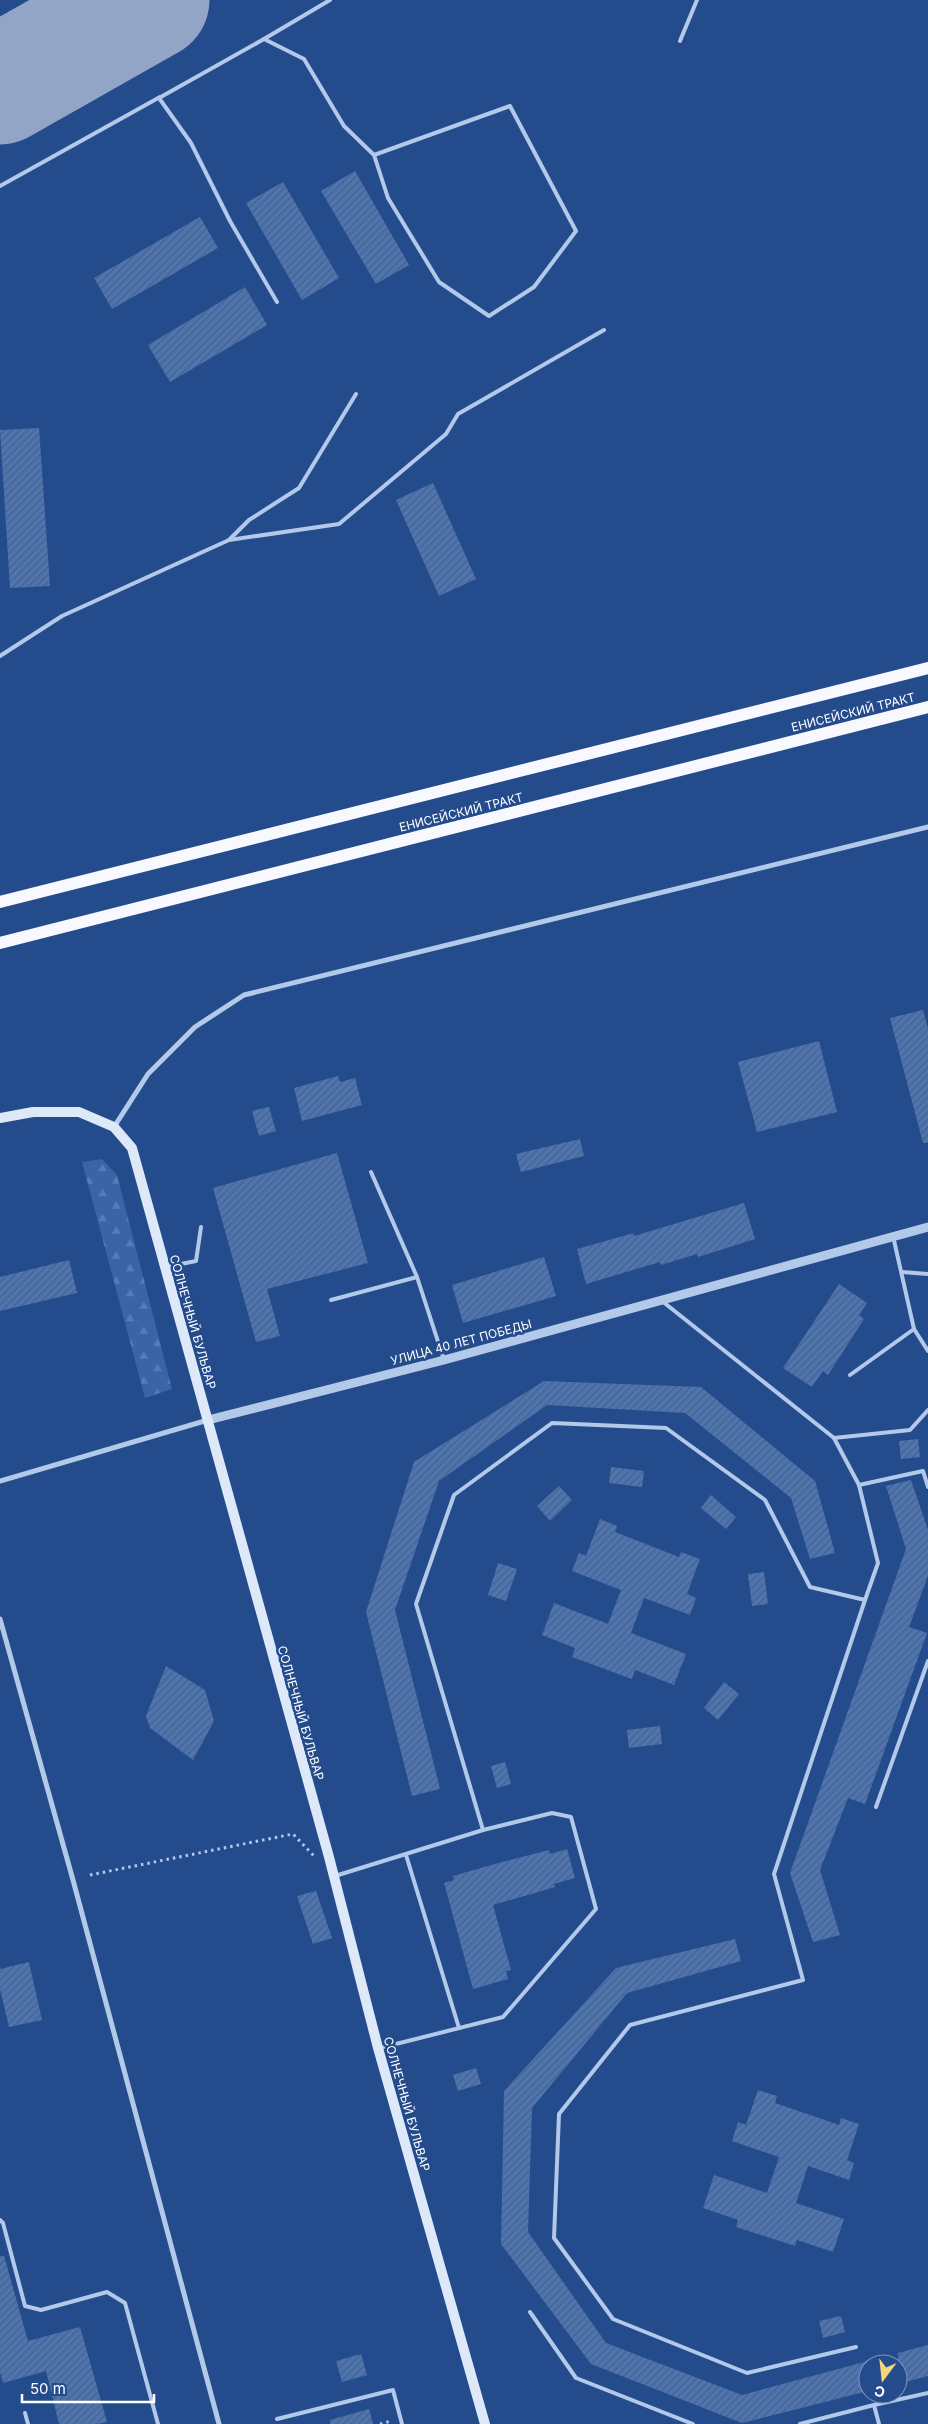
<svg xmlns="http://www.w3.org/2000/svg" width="928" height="2424" viewBox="0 0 928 2424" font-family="Inter,sans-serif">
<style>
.forest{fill:url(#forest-firs)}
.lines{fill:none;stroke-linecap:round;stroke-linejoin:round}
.runway{stroke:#92a5c6;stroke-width:119}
.building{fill:url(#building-hatch)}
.path{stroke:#b2c9ea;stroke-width:3;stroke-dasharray:2.5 4;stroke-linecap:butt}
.service{stroke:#b2c9ea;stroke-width:4}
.minor{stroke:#b2c9ea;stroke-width:5}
.tertiary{stroke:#b2c9ea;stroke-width:9}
.secondary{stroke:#dde8f8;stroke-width:10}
.primary{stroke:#f7f9fe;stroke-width:12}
.labels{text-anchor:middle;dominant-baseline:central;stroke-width:5;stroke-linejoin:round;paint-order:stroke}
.street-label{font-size:12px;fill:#fff;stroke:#244b8c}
</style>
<defs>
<pattern id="forest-firs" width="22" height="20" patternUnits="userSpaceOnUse" patternTransform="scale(1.25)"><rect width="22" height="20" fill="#3964a8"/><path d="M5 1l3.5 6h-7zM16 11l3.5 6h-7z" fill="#577bb5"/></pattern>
<pattern id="building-hatch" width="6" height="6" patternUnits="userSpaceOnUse" patternTransform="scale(1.25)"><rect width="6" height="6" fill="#4d75b2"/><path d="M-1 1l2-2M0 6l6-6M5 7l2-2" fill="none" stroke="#4c607f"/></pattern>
</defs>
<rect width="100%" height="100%" fill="#244b8c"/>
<path class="forest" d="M 102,1159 L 117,1175 L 172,1389 L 145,1398 L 82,1162 Z"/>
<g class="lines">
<path class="runway" d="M 0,85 L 150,0"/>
</g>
<g class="building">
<path d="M 355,171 L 409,265 L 376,284 L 321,191 Z"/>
<path d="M 283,182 L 339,278 L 302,300 L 246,203 Z"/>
<path d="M 200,217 L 218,248 L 112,309 L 94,278 Z"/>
<path d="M 245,287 L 267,325 L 170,382 L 148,345 Z"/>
<path d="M 39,428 L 50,586 L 10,588 L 0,430 Z"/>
<path d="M 433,483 L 476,579 L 439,596 L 396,500 Z"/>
<path d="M 923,1010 L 928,1029 L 928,1143 L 923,1143 L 890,1018 Z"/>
<path d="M 819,1041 L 837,1112 L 757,1132 L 738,1062 Z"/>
<path d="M 338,1076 L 340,1082 L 355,1078 L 362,1105 L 302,1121 L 294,1088 Z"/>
<path d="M 269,1107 L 276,1131 L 259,1136 L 252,1111 Z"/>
<path d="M 580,1139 L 584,1156 L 521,1172 L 516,1154 Z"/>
<path d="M 337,1153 L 368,1263 L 267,1289 L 280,1336 L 256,1342 L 213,1188 Z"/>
<path d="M 744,1203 L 755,1239 L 698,1257 L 697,1254 L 661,1265 L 660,1262 L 586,1284 L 577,1249 L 634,1233 L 634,1236 Z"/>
<path d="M 544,1257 L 556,1296 L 463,1323 L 452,1285 Z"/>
<path d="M 69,1260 L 77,1293 L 0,1311 L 0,1277 Z"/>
<path d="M 839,1284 L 867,1303 L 859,1315 L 864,1319 L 828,1375 L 823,1371 L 812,1387 L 783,1368 Z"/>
<path d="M 544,1381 L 701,1387 L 815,1481 L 835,1553 L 810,1559 L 791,1498 L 685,1413 L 547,1405 L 439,1481 L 395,1610 L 440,1789 L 412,1796 L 366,1612 L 414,1462 Z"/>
<path d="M 918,1439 L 920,1457 L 901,1459 L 899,1441 Z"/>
<path d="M 611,1467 L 644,1471 L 642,1487 L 609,1483 Z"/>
<path d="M 911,1480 L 928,1530 L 928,1576 L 909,1627 L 927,1633 L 865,1804 L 848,1798 L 820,1870 L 840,1935 L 813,1942 L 790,1873 L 906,1549 L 886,1486 Z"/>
<path d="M 559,1486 L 572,1500 L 550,1521 L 537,1506 Z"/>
<path d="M 711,1495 L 736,1517 L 726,1529 L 701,1508 Z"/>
<path d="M 600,1519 L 617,1526 L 615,1532 L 679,1557 L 681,1552 L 700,1559 L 687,1594 L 696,1598 L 690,1615 L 644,1598 L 631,1633 L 686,1654 L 674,1685 L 635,1670 L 632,1679 L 572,1657 L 575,1648 L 542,1635 L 554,1603 L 608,1624 L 621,1590 L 572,1571 L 579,1553 L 586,1556 Z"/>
<path d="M 498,1563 L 517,1569 L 506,1601 L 488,1595 Z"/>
<path d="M 764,1572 L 768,1604 L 752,1606 L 748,1574 Z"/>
<path d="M 166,1666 L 205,1690 L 214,1721 L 193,1760 L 150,1728 L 146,1716 Z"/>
<path d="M 724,1682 L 739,1694 L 718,1720 L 704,1708 Z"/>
<path d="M 660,1726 L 662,1744 L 629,1748 L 627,1730 Z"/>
<path d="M 505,1762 L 511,1784 L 497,1788 L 491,1766 Z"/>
<path d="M 567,1849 L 575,1878 L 554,1884 L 555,1887 L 493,1905 L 511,1970 L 506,1971 L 508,1979 L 473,1989 L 444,1883 L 454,1880 L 453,1876 L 502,1862 L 549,1850 L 550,1854 Z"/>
<path d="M 316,1891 L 332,1938 L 313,1944 L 297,1896 Z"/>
<path d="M 735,1939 L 741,1961 L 627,1993 L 532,2108 L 528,2232 L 606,2343 L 742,2395 L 868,2361 L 868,2391 L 742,2423 L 591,2364 L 501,2244 L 504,2091 L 616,1968 Z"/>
<path d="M 29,1962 L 42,2020 L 9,2027 L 0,1989 L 0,1969 Z"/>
<path d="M 476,2068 L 481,2084 L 458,2091 L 453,2075 Z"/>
<path d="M 758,2090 L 777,2096 L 775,2103 L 816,2117 L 839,2125 L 841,2118 L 859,2124 L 847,2160 L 854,2163 L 849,2180 L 808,2166 L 796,2203 L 844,2219 L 833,2252 L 797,2240 L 795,2246 L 736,2227 L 738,2220 L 703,2208 L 714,2175 L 767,2193 L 779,2157 L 732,2141 L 738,2122 L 746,2125 Z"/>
<path d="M 0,2256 L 4,2256 L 28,2341 L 80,2327 L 107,2422 L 97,2424 L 59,2424 L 46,2371 L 3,2383 L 0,2372 Z"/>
<path d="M 841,2316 L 845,2332 L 823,2338 L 819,2321 Z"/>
<path d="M 928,2345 L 928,2376 L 898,2384 L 898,2353 Z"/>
<path d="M 361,2354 L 367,2375 L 342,2382 L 336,2361 Z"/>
<path d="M 369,2409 L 373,2424 L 330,2424 L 330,2420 Z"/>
</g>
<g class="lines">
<g class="path">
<path d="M 90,1875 L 293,1834 L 315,1857"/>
<path d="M 380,2424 L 391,2421"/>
</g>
<g class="service">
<path d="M 264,39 L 330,0"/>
<path d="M 680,41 L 697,0"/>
<path d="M 0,186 L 160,97"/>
<path d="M 277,302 L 230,221 L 191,143 L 159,98 L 264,39 L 304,59 L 344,126 L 374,155 L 510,106 L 576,231 L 534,287 L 489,316 L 439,282 L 388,198 L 374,155"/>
<path d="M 229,540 L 249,520 L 299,488 L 356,394"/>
<path d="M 0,656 L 62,616 L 229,540 L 339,524 L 446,434 L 458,414 L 604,330"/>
<path d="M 371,1172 L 417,1277 L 444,1360"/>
<path d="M 893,1236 L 914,1329 L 928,1351"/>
<path d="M 166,1267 L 196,1261 L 201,1227"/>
<path d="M 902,1272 L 928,1274"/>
<path d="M 331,1300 L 417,1277"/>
<path d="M 662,1301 L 834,1438 L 910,1430 L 928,1410"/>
<path d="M 850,1375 L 914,1329"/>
<path d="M 859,1485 L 923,1471 L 928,1487"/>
<path d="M 876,1807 L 928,1661"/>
<path d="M 483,1830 L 416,1604 L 454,1495 L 552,1423 L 666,1428 L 765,1500 L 810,1587 L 865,1600 L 878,1563 L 859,1485 L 834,1438"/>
<path d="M 406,1855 L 459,2028"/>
<path d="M 335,1876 L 483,1830 L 552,1813 L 571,1817 L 596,1909 L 503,2017 L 380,2048"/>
<path d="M 0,2220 L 3,2223 L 25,2306 L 41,2310 L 107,2292 L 125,2303 L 158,2424"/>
<path d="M 530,2312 L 576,2378 L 693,2424"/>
<path d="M 856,2347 L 747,2373 L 613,2319 L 554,2238 L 559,2114 L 630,2025 L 803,1980 L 774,1874 L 865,1600"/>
<path d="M 25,2413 L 28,2424"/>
<path d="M 277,2419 L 393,2390 L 402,2424"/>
<path d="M 800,2424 L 874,2405"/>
<path d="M 879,2424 L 874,2405 L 928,2393"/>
</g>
<g class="minor">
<path d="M 114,1127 L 148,1074 L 195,1027 L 244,995 L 928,827"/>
<path d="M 0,1481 L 208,1420"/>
<path d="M 0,1619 L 73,1880 L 219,2424"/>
</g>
<path class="tertiary" d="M 208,1420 L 444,1360 L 928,1227"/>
<path class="secondary" d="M 0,1118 L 33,1112 L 79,1112 L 114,1127 L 132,1148 L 329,1857 L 378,2048 L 485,2424"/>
<g class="primary">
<path d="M 0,902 L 928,668"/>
<path d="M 0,943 L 928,707"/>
</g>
</g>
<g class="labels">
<g class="street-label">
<text transform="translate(853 712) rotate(-14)">ЕНИСЕЙСКИЙ ТРАКТ</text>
<text transform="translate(461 812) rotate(-14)">ЕНИСЕЙСКИЙ ТРАКТ</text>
<text transform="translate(193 1322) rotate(74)">СОЛНЕЧНЫЙ БУЛЬВАР</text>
<text transform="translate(461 1342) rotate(-15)">УЛИЦА 40 ЛЕТ ПОБЕДЫ</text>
<text transform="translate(301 1713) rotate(74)">СОЛНЕЧНЫЙ БУЛЬВАР</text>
<text transform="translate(407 2104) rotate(74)">СОЛНЕЧНЫЙ БУЛЬВАР</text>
</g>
</g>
<g transform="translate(883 2379) rotate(195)"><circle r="24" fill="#244b8c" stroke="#7c93ba"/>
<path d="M0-4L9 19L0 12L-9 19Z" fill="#f5d776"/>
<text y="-8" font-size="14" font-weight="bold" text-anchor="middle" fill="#ffffff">С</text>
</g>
<path d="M22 2394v8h132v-8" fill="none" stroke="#ffffff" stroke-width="2.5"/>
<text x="30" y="2394" font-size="15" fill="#ffffff" stroke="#244b8c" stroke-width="4" paint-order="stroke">50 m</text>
</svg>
